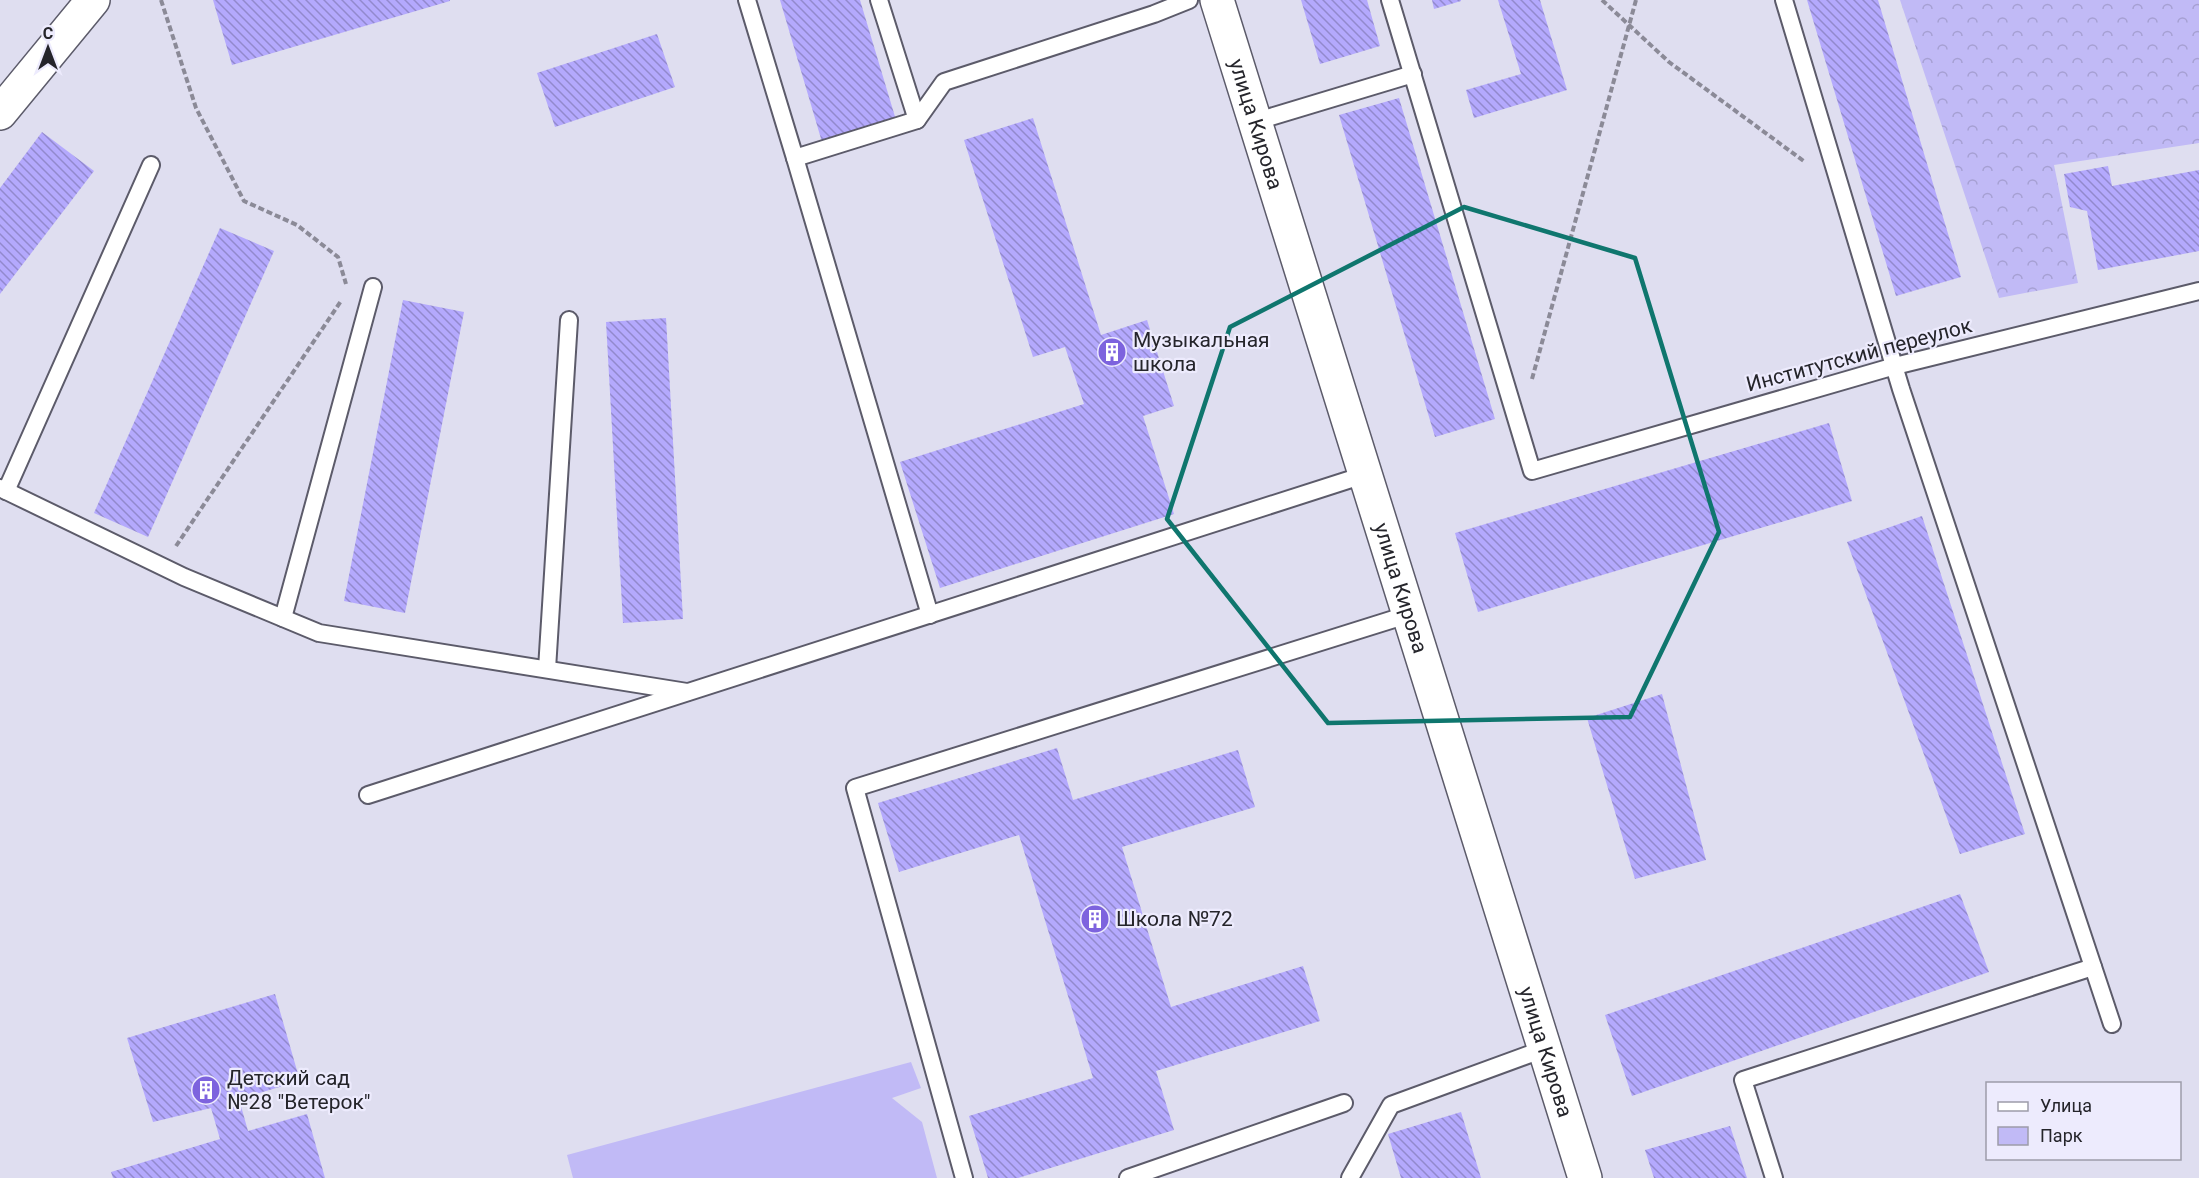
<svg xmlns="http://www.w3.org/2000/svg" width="2199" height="1178" viewBox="0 0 2199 1178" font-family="Roboto,sans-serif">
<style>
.green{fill:#c1baf6}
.forest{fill:url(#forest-crowns)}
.building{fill:url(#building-back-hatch)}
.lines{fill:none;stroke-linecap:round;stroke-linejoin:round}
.service-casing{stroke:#5c5b6a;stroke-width:20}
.minor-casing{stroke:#5c5b6a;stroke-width:36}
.path{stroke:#8b8a97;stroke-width:4;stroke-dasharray:6 3;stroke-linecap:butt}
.service{stroke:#fff;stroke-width:16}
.minor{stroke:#fff;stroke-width:33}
.marked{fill:none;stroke:#0f766e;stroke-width:4.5;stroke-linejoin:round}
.labels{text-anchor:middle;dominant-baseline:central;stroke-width:4.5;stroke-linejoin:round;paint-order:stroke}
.street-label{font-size:21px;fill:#25252b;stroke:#edebfd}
.poi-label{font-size:21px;fill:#25252b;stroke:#edebfd;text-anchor:start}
</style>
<defs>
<pattern id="forest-crowns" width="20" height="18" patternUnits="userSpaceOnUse" patternTransform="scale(1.5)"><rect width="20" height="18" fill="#c1baf6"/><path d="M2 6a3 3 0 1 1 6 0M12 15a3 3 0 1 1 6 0" fill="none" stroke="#a6a0d3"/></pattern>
<pattern id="building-back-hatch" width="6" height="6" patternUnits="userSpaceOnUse" patternTransform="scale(1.5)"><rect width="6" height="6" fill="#b4a9fd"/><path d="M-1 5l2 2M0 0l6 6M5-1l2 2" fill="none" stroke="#9289cd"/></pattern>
</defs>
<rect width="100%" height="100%" fill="#dfdef0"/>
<path class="green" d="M 911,1062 L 921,1088 L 892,1098 L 922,1122 L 937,1178 L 573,1178 L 567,1155 Z"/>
<path class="forest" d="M 1900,0 L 2199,0 L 2199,143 L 2054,165 L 2078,283 L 1999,298 Z"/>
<g class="building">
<path d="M 213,0 L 450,0 L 450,1 L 232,65 Z"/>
<path d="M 780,0 L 860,0 L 896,120 L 822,142 Z"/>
<path d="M 1301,0 L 1367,0 L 1380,46 L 1320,64 Z"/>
<path d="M 1432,0 L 1461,0 L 1461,1 L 1434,9 Z"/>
<path d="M 1498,0 L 1540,0 L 1567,90 L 1474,118 L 1466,90 L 1521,74 Z"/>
<path d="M 1807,0 L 1878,0 L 1961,277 L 1896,296 Z"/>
<path d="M 657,34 L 675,87 L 555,127 L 537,73 Z"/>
<path d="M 1399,98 L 1495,419 L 1435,437 L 1339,115 Z"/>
<path d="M 1033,118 L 1101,335 L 1147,320 L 1174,406 L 1143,416 L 1174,514 L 940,588 L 900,462 L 1084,404 L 1065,347 L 1033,357 L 964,140 Z"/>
<path d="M 42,132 L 94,171 L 0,294 L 0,188 Z"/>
<path d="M 2108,166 L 2112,186 L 2199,170 L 2199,251 L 2098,270 L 2087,211 L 2070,207 L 2064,174 Z"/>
<path d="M 220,228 L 274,251 L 148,537 L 94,513 Z"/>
<path d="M 403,300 L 464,312 L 405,613 L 344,601 Z"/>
<path d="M 666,318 L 683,619 L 623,623 L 606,322 Z"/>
<path d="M 1829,423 L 1852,501 L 1478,612 L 1455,533 Z"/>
<path d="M 1922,516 L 2025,834 L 1960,854 L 1847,542 Z"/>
<path d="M 1662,694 L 1706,860 L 1635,879 L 1587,718 Z"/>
<path d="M 1057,748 L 1073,800 L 1238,750 L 1255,807 L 1122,847 L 1171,1007 L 1303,966 L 1320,1021 L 1156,1071 L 1174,1130 L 1018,1178 L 988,1178 L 969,1116 L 1093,1078 L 1019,835 L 899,872 L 878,803 Z"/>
<path d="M 1960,894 L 1989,972 L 1632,1096 L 1605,1015 Z"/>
<path d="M 275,994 L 300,1081 L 239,1099 L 248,1131 L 307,1114 L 325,1178 L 113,1178 L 111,1172 L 220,1139 L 211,1108 L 153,1122 L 127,1038 Z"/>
<path d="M 1461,1112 L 1481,1178 L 1401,1178 L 1388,1134 Z"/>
<path d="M 1730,1126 L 1747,1178 L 1654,1178 L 1645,1150 Z"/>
</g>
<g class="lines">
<g class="service-casing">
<g id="service">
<path d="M 747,0 L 795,158 L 917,120 L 944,82 L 1154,14 L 1189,0"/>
<path d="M 879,0 L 917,120"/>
<path d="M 1390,0 L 1532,471 L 1895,366 L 2199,291"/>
<path d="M 1784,0 L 1901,389 L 2112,1024"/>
<path d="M 1254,122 L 1413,74"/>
<path d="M 795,158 L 930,615"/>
<path d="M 0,488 L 184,577 L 319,633 L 687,692"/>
<path d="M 6,491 L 151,165"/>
<path d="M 283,618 L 373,287"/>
<path d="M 547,669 L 569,320"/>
<path d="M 368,795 L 1367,474"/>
<path d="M 964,1178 L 855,788 L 1410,614"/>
<path d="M 1128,1178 L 1344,1103"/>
<path d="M 1350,1178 L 1391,1105 L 1544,1049"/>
<path d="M 1774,1178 L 1743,1080 L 2093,967"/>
</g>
</g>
<g class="minor-casing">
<g id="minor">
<path id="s1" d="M 1217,0 L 1585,1178"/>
<path d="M 0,113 L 93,0"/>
</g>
</g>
<g class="path">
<path d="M 161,0 L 196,108 L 244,201 L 297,225 L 338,257 L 346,284"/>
<path d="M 1602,0 L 1669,62 L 1805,162"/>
<path d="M 1532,379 L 1636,0"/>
<path d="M 176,546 L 341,301"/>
</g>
<use href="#service" class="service"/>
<use href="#minor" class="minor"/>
</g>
<path class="marked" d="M 1464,207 L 1635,258 L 1719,532 L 1630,717 L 1328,723 L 1167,519 L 1230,327 Z"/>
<defs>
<g id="building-disc" transform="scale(1.5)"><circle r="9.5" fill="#7d63de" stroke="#edebfd"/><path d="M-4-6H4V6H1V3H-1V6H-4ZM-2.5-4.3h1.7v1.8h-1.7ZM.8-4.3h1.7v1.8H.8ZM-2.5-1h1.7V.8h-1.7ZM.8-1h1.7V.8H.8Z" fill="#fff"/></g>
</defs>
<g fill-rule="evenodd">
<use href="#building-disc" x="1112" y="352"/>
<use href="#building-disc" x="1095" y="919"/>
<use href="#building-disc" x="206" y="1090"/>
</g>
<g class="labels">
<g class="street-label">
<text stroke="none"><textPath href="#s1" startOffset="130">улица Кирова</textPath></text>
<text transform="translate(1859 355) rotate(-15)">Институтский переулок</text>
<text stroke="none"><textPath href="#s1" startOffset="616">улица Кирова</textPath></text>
<text stroke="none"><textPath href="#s1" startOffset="1102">улица Кирова</textPath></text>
</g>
<g class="poi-label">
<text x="1133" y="340">Музыкальная<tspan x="1133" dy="24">школа</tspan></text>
<text x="1116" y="919">Школа №72</text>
<text x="227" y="1078">Детский сад<tspan x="227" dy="24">№28 "Ветерок"</tspan></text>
</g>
</g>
<rect x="1986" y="1082" width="195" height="78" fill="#edebfd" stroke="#9d9ca9" stroke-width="1.5"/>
<rect x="1998" y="1102" width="30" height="9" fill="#ffffff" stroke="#9d9ca9" stroke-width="1.5"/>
<text x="2040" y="1112" font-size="18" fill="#25252b">Улица</text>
<rect x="1998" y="1127" width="30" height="18" fill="#c1baf6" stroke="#9d9ca9" stroke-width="1.5"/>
<text x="2040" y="1142" font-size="18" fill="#25252b">Парк</text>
<g transform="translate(48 48)" stroke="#edebfd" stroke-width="4.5" paint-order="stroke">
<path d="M0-4.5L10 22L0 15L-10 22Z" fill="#25252b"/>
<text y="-9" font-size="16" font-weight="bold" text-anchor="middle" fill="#25252b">С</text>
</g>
</svg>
